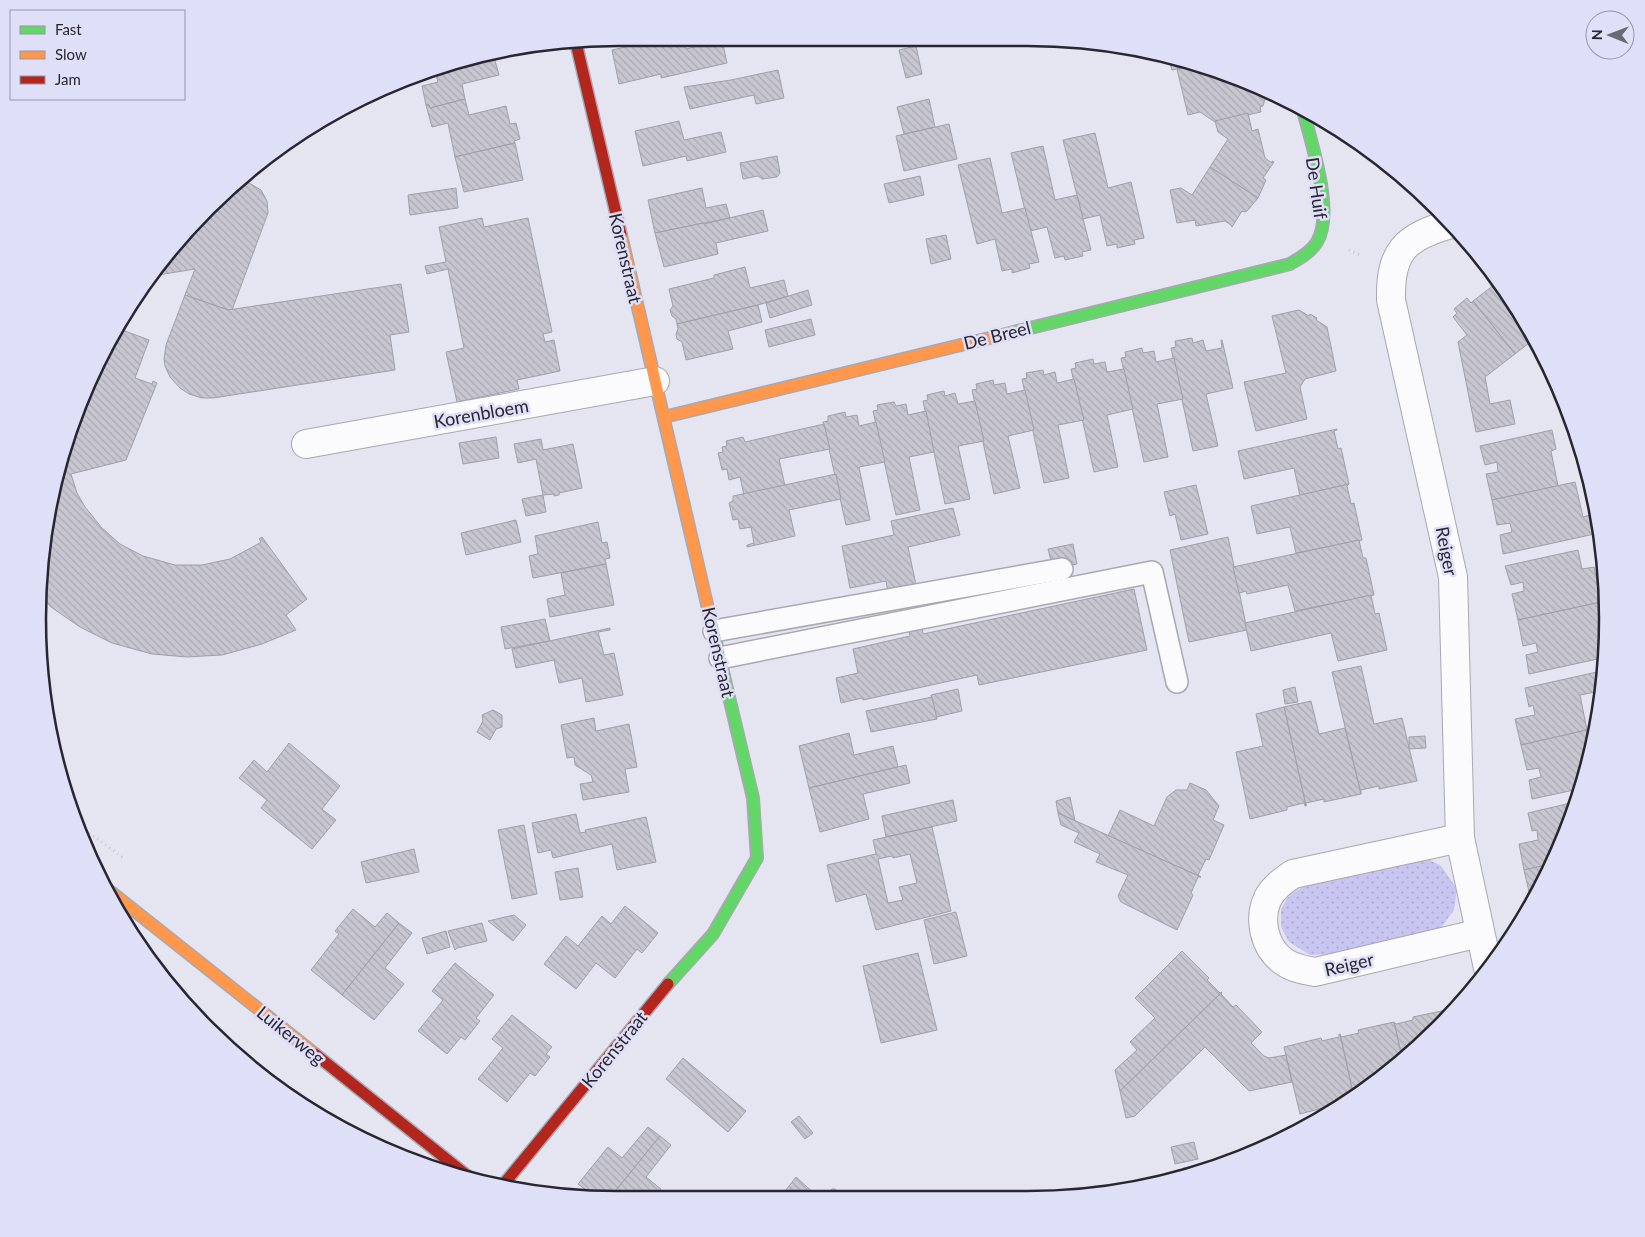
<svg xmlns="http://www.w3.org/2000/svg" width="1645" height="1237" viewBox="0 0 1645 1237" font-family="Lato,sans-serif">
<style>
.grass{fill:url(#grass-dots)}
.building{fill:url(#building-back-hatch);stroke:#9f9fa8;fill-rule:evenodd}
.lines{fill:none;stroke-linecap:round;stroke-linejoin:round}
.lane-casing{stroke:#a8a8b2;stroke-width:24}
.street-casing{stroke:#a8a8b2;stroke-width:30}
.fast-casing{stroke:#a8a8b2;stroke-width:14}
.slow-casing{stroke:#a8a8b2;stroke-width:14}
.jam-casing{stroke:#a8a8b2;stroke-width:14}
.path{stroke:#c7c7cc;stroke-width:3;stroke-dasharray:1 4;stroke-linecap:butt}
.lane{stroke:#fbfbfd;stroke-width:21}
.street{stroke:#fbfbfd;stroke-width:28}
.fast{stroke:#63d668;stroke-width:11}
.slow{stroke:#ff974d;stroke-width:11}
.jam{stroke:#b3261e;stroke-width:11}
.labels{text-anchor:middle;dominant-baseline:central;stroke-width:5;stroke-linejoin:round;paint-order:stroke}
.street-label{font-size:18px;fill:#282731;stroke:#e0dff8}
.rim{fill:none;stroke:#282731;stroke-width:2.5}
</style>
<defs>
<pattern id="grass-dots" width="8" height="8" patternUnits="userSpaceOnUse" patternTransform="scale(1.25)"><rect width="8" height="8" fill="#c8c5f1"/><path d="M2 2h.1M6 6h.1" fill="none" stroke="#aca9cf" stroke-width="1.8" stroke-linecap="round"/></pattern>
<pattern id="building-back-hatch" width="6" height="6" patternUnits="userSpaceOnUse" patternTransform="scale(1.25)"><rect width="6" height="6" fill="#c7c6d1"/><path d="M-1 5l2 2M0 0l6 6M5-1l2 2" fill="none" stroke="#abaab4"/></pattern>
</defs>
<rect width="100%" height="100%" fill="#e5e5f2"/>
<path class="grass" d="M 1428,859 L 1441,866 L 1457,889 L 1454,910 L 1440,929 L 1335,954 L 1310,955 L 1289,942 L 1281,927 L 1281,909 L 1288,897 L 1306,884 Z"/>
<g class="building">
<path d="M 666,38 L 684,38 L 686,49 L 722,40 L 727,63 L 661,78 L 661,74 L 619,84 L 612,50 Z"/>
<path d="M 916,46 L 922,74 L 906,78 L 899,50 Z"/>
<path d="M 499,53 L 500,56 L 494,57 L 499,75 L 462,84 L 465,99 L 430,108 L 429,105 L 426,105 L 422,86 L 438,82 L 435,71 L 455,65 L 455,63 L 468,57 Z"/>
<path d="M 1168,56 L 1177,57 L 1196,65 L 1172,70 Z"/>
<path d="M 1196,65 L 1261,89 L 1265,99 L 1263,106 L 1260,107 L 1261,112 L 1215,122 L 1200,112 L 1188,115 L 1177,69 Z"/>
<path d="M 778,70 L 784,98 L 756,104 L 754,95 L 690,109 L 684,87 L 731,80 Z"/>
<path d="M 465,99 L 469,115 L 506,106 L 510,124 L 516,123 L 520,139 L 514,141 L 515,143 L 455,157 L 448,123 L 432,127 L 426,105 L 429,105 L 430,108 Z"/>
<path d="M 929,99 L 935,127 L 904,134 L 897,107 Z"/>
<path d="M 1248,113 L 1252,131 L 1258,129 L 1265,158 L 1272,163 L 1272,161 L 1274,162 L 1263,178 L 1266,180 L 1258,198 L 1210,167 L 1228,139 L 1218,132 L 1215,121 Z"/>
<path d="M 679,121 L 684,140 L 721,132 L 726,152 L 687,161 L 686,156 L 643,166 L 635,131 Z"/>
<path d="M 949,124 L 957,159 L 904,171 L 896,136 Z"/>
<path d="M 1095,133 L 1108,188 L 1131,182 L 1144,238 L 1134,240 L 1135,244 L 1117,248 L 1117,244 L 1107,246 L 1100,215 L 1083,219 L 1063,140 Z"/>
<path d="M 515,143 L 523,180 L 464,192 L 455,157 Z"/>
<path d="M 1043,146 L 1055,200 L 1077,195 L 1091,250 L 1082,252 L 1083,256 L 1065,260 L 1064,256 L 1055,258 L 1047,227 L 1030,231 L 1011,153 Z"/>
<path d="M 777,156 L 780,173 L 777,177 L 762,179 L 758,176 L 743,179 L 740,163 Z"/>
<path d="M 990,158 L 1002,213 L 1025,208 L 1039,262 L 1029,264 L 1030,268 L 1012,273 L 1012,269 L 1002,271 L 995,239 L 977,244 L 958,165 Z"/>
<path d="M 1210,167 L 1258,198 L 1248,210 L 1245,212 L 1242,211 L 1232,227 L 1231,225 L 1225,221 L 1196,226 L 1195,220 L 1177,223 L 1170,190 L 1181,188 L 1192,195 Z"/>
<path d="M 920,176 L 924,195 L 889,203 L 884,184 Z"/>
<path d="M 244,180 L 261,190 L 267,201 L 268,213 L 232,310 L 228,310 L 185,295 L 195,269 L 152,276 L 207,208 Z"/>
<path d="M 456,188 L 458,208 L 410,215 L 408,195 Z"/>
<path d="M 702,188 L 706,208 L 726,204 L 730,218 L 655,233 L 648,200 Z"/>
<path d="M 763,210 L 768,231 L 716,243 L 718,254 L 664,267 L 655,233 L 703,223 L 704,224 Z"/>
<path d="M 482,218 L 484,227 L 528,218 L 552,332 L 543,334 L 545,342 L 554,340 L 560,371 L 517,380 L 519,389 L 457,402 L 446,352 L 464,348 L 448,269 L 427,274 L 425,266 L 446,262 L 439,227 Z"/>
<path d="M 946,235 L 951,259 L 931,264 L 926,239 Z"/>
<path d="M 745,267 L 750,288 L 784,280 L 788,296 L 758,305 L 677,324 L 676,319 L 672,316 L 670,310 L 673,306 L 669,289 L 714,278 L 714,275 Z"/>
<path d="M 401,284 L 409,332 L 390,335 L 395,370 L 213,398 L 202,398 L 189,394 L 180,388 L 170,377 L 165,366 L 164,359 L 166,345 L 185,295 L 228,310 Z"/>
<path d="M 1494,285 L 1508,303 L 1512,300 L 1533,340 L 1515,354 L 1473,301 Z"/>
<path d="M 808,290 L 812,305 L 770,318 L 766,303 Z"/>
<path d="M 1467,298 L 1471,303 L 1473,301 L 1515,354 L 1485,377 L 1490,404 L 1510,400 L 1515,424 L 1476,432 L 1458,342 L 1467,335 L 1453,317 L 1457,313 L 1454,309 Z"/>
<path d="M 758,305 L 762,322 L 728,331 L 733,349 L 686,360 L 682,342 L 677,339 L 676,334 L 678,329 L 677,324 Z"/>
<path d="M 1299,310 L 1309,316 L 1310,314 L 1317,318 L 1316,320 L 1327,327 L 1336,371 L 1305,379 L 1300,387 L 1307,419 L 1256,431 L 1244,382 L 1286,373 L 1272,316 Z"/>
<path d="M 811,319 L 815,335 L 769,347 L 765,330 Z"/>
<path d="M 117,328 L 149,340 L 135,378 L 152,384 L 153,381 L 157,383 L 126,460 L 71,474 L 77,493 L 85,507 L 102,528 L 120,544 L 143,556 L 175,565 L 202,565 L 230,559 L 258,544 L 261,542 L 259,539 L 262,537 L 307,599 L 286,615 L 296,630 L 262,644 L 222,655 L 187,657 L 152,654 L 112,643 L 80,627 L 51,607 L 43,598 L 49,505 L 98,361 Z"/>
<path d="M 1192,338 L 1193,343 L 1203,340 L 1206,351 L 1222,348 L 1221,340 L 1222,340 L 1233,388 L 1206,394 L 1218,446 L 1193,451 L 1171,348 L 1176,347 L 1175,341 Z"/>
<path d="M 1142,348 L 1143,353 L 1154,351 L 1156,362 L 1174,358 L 1183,399 L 1157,404 L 1168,457 L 1144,462 L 1121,358 L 1126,357 L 1125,352 Z"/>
<path d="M 1093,359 L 1094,364 L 1105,362 L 1107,372 L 1124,369 L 1133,409 L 1107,415 L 1118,467 L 1094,472 L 1071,369 L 1076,368 L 1075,363 Z"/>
<path d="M 1043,370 L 1044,375 L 1055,372 L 1057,383 L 1074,379 L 1084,420 L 1058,425 L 1069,478 L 1044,483 L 1022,379 L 1027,378 L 1026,373 Z"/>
<path d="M 993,380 L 994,385 L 1005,383 L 1007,394 L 1025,390 L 1034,430 L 1008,436 L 1020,488 L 994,494 L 972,390 L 977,389 L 976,384 Z"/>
<path d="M 944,391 L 945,396 L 955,393 L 958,404 L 975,401 L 984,441 L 958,446 L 970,499 L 945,504 L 923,401 L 928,400 L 927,395 Z"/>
<path d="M 894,402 L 896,406 L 906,404 L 908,415 L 926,411 L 934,452 L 909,457 L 920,510 L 896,515 L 873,411 L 878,410 L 877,405 Z"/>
<path d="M 845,412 L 846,417 L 857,415 L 859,426 L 876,422 L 885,462 L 859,467 L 870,520 L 846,525 L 823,422 L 828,421 L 828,416 Z"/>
<path d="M 824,424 L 830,449 L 779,459 L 785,486 L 744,495 L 740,477 L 729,480 L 727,469 L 722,470 L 718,453 L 723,452 L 722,447 L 727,446 L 726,441 L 743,437 L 745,442 Z"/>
<path d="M 1337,429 L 1337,430 L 1334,431 L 1338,449 L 1341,448 L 1349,484 L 1300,496 L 1294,468 L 1244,479 L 1238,451 Z"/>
<path d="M 1552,430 L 1556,449 L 1551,451 L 1558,486 L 1492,500 L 1486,474 L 1498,472 L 1497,462 L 1485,465 L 1480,446 Z"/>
<path d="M 496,437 L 499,458 L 463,464 L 459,443 Z"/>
<path d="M 541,439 L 543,450 L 573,444 L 582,488 L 559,493 L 559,495 L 554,496 L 554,494 L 543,495 L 546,512 L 526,516 L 522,499 L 543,495 L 536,459 L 518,463 L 514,444 Z"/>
<path d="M 836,474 L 841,499 L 789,510 L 795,536 L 747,547 L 747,545 L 754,543 L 751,527 L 740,529 L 738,519 L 733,520 L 729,503 L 733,501 L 733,496 Z"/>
<path d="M 1575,482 L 1583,517 L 1597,513 L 1599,533 L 1503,554 L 1500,535 L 1512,532 L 1510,523 L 1497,525 L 1492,500 Z"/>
<path d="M 1349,484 L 1347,486 L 1351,504 L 1354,503 L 1362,540 L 1296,553 L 1290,527 L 1257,534 L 1251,506 Z"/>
<path d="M 1196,485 L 1208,534 L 1181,540 L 1175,514 L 1170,516 L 1164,492 Z"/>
<path d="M 953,508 L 960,535 L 908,547 L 916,585 L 888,592 L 886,581 L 850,588 L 842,546 L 894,535 L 891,521 Z"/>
<path d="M 516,520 L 521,542 L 466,555 L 461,533 Z"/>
<path d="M 598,522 L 602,543 L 607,542 L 610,558 L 605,559 L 606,564 L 533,578 L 529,556 L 538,554 L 535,536 Z"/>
<path d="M 1228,537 L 1247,630 L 1189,642 L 1170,550 Z"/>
<path d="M 1359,540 L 1363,558 L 1366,558 L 1374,595 L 1295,611 L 1288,585 L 1247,594 L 1246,591 L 1239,593 L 1233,567 Z"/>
<path d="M 1073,544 L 1077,564 L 1053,569 L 1048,549 Z"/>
<path d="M 1578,550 L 1582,569 L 1594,567 L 1601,602 L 1518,620 L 1512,594 L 1524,591 L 1523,582 L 1511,585 L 1505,566 Z"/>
<path d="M 606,564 L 614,605 L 550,617 L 547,599 L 565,595 L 561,573 Z"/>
<path d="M 1134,589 L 1147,650 L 979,685 L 977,675 L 863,700 L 862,698 L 841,703 L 836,678 L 858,673 L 853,649 L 910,636 L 909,631 L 922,628 L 923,634 Z"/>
<path d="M 1371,595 L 1375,614 L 1379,613 L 1387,650 L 1338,661 L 1331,633 L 1251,651 L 1245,623 Z"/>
<path d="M 1601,602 L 1607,626 L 1606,637 L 1598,639 L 1602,658 L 1529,674 L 1526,655 L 1538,652 L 1536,643 L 1523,646 L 1518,620 Z"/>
<path d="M 545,619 L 550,641 L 505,649 L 501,627 Z"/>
<path d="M 610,628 L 610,630 L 598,632 L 604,655 L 614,653 L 623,695 L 586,702 L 582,678 L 559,683 L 554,660 L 516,668 L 512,649 Z"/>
<path d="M 1361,666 L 1374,724 L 1402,718 L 1417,781 L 1379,789 L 1379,786 L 1361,790 L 1361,794 L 1332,672 Z"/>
<path d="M 1597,672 L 1600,691 L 1580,695 L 1587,730 L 1521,745 L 1515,719 L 1535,715 L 1533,705 L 1529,707 L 1525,688 Z"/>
<path d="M 1295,687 L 1298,702 L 1285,704 L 1283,690 Z"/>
<path d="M 958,689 L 962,711 L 936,717 L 931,695 Z"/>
<path d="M 932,697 L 937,719 L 871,732 L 866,711 Z"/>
<path d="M 1311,701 L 1319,734 L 1345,728 L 1361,794 L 1324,802 L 1324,799 L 1306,803 L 1306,806 L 1284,707 Z"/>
<path d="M 1284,707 L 1306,806 L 1305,806 L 1304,803 L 1287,807 L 1287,810 L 1250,819 L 1236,752 L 1263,746 L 1256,714 Z"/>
<path d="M 493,710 L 502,715 L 502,727 L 496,729 L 490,740 L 477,732 L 483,721 L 482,715 Z"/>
<path d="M 594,718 L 596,731 L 629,724 L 637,767 L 625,769 L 629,792 L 583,800 L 580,784 L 593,782 L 591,775 L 575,765 L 574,757 L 567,758 L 561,725 Z"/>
<path d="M 1587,730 L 1591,749 L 1579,789 L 1532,799 L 1529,780 L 1541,777 L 1539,768 L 1527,770 L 1521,745 Z"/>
<path d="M 849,733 L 854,755 L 893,746 L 898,767 L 809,788 L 799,746 Z"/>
<path d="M 1425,736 L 1426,748 L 1409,749 L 1409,737 Z"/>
<path d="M 289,743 L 340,786 L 322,809 L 336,820 L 312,849 L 261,808 L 267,800 L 239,778 L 254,760 L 267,772 Z"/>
<path d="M 906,765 L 910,783 L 863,794 L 869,819 L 820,832 L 809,788 Z"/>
<path d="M 1190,783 L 1206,790 L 1219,806 L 1213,820 L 1224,825 L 1209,860 L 1206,859 L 1198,875 L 1201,877 L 1108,836 L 1120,810 L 1154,826 L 1167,797 L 1176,790 L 1187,790 Z"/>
<path d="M 1070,797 L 1075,821 L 1058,813 L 1056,801 Z"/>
<path d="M 953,800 L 957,821 L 886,837 L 882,816 Z"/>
<path d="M 1575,802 L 1563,841 L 1551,864 L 1524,870 L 1519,844 L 1538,840 L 1537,830 L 1532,831 L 1528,813 Z"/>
<path d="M 1058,813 L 1201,877 L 1198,877 L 1191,893 L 1193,895 L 1177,930 L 1121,902 L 1118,896 L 1128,875 L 1096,862 L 1100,854 L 1074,842 L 1079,833 L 1061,825 Z"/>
<path d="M 576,814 L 580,833 L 586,832 L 585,830 L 646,817 L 656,862 L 617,870 L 612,844 L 553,858 L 551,850 L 538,853 L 532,823 Z"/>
<path d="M 524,825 L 537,894 L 512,899 L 498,830 Z"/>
<path d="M 932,827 L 951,911 L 876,930 L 866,894 L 836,902 L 827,865 L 876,854 L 873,840 ZM 910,854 L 917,883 L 899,887 L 903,900 L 888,903 L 878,859 L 892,856 L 893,858 Z"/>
<path d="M 414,849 L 419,872 L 366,883 L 361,862 Z"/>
<path d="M 1551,864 L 1534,895 L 1530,896 L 1524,870 Z"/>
<path d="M 578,868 L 583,897 L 560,900 L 555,872 Z"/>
<path d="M 625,906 L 658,933 L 642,953 L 637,949 L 615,978 L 596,963 L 576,989 L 544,964 L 566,936 L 578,946 L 602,916 L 611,924 Z"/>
<path d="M 353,909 L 375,927 L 387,913 L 399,923 L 342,995 L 311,970 L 339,934 L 335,931 Z"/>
<path d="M 956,912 L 967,956 L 934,964 L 924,920 Z"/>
<path d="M 514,915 L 526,925 L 513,941 L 488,921 Z"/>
<path d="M 399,923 L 412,933 L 385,968 L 404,984 L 374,1020 L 342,995 Z"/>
<path d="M 482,923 L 487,941 L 457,948 L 455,950 L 448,931 Z"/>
<path d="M 446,931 L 450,947 L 427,954 L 422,938 Z"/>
<path d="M 1182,951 L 1209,978 L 1207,980 L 1220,993 L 1222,992 L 1120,1091 L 1115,1070 L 1137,1050 L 1130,1042 L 1155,1018 L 1135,998 Z"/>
<path d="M 918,953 L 937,1030 L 881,1043 L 863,966 Z"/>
<path d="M 455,963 L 494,995 L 476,1018 L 480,1021 L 465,1040 L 461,1037 L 447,1054 L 418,1031 L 443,1000 L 432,991 Z"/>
<path d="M 1222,992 L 1221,994 L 1233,1007 L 1236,1005 L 1262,1032 L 1251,1043 L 1264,1056 L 1269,1058 L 1286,1055 L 1292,1082 L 1249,1091 L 1205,1047 L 1135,1116 L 1126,1118 L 1120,1091 Z"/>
<path d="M 1451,1009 L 1451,1012 L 1438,1029 L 1402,1058 L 1394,1022 L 1396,1024 L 1413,1020 L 1413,1017 Z"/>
<path d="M 195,1014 L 241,1051 L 239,1054 L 208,1030 Z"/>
<path d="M 512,1015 L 552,1047 L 546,1054 L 550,1057 L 535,1076 L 530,1073 L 507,1102 L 478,1079 L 503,1048 L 492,1039 Z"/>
<path d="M 1394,1022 L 1402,1058 L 1354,1098 L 1340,1034 L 1341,1037 L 1359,1033 L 1358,1030 Z"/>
<path d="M 1339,1034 L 1340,1034 L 1354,1098 L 1328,1113 L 1327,1107 L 1300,1114 L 1284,1047 L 1321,1038 L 1322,1041 L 1339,1037 Z"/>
<path d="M 241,1051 L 260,1067 L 259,1069 L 239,1054 Z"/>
<path d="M 683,1058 L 746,1111 L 728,1132 L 666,1079 Z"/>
<path d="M 799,1116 L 813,1133 L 805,1139 L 791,1122 Z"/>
<path d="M 648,1127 L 660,1136 L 613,1194 L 591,1194 L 578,1184 L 608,1147 L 622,1158 Z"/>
<path d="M 660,1136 L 671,1145 L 646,1177 L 661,1189 L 656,1195 L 613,1194 Z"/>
<path d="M 1194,1142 L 1198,1159 L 1175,1164 L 1171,1147 Z"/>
<path d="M 1202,1164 L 1202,1168 L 1184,1173 L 1183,1168 Z"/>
<path d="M 796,1177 L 816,1195 L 782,1195 Z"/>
<path d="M 832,1189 L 835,1189 L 842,1195 L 827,1195 Z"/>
</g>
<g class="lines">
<g class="lane-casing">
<g id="lane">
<path d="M 714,631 L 1062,569"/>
<path d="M 720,658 L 1152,572 L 1177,682"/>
</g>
</g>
<g class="street-casing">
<g id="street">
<path d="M 1451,224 C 1405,237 1390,251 1391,300 L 1453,577 L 1460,838 L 1488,968"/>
<path d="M 306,444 L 655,381"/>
<path d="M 1460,838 L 1293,874 C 1283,881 1274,887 1268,898 C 1258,919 1264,947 1283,961 C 1292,968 1304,970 1315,972 L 1480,933"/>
</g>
</g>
<g class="fast-casing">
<g id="fast">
<path d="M 1002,335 L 1290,264 C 1300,258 1311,252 1317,242 C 1335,212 1311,143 1303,110"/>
<path d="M 668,984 L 713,934 L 757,858 L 753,798 L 710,617"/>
</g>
</g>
<g class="slow-casing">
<g id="slow">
<path d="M 621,235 L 710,617"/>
<path d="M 664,417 L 1002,335"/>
<path d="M 111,892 L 315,1054"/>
</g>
</g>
<g class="jam-casing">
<g id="jam">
<path d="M 576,43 L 621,235"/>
<path d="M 315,1054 L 470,1178"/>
<path d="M 503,1185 L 668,984"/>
</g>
</g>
<g class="path">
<path d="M 1349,250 L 1362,256"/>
<path d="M 77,824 L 125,859"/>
</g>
<use href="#lane" class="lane"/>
<use href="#street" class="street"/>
<use href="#fast" class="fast"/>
<use href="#slow" class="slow"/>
<use href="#jam" class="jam"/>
</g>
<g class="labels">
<g class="street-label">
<text transform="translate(1317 188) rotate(82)">De Huif</text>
<text transform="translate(626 258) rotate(77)">Korenstraat</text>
<text transform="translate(997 335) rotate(-14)">De Breel</text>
<text transform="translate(481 413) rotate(-10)">Korenbloem</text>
<text transform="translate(1447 551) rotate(79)">Reiger</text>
<text transform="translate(719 652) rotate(77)">Korenstraat</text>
<text transform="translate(1349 964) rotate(-13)">Reiger</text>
<text transform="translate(291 1035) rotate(39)">Luikerweg</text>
<text transform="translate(614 1049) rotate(-51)">Korenstraat</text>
</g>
</g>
<path d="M0 0H1645V1237H0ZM618 46H1027A572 572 0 0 1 1599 618V619A572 572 0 0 1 1027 1191H618A572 572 0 0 1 46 619V618A572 572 0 0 1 618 46Z" fill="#e0dff8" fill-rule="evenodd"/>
<path class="rim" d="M618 46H1027A572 572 0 0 1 1599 618V619A572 572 0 0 1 1027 1191H618A572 572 0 0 1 46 619V618A572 572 0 0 1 618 46Z"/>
<rect x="10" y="10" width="175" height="90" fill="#e0dff8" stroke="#9695a8"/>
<rect x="20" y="26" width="25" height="8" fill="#63d668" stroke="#9695a8"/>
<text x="55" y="35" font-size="15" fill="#282731">Fast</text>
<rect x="20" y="51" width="25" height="8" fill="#ff974d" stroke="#9695a8"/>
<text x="55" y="60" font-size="15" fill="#282731">Slow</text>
<rect x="20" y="76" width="25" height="8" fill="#b3261e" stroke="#9695a8"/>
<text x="55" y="85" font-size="15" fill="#282731">Jam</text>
<g transform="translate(1610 35) rotate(271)"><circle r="24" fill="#e0dff8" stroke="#9695a8"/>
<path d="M0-4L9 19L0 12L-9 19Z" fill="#6a6a75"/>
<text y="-8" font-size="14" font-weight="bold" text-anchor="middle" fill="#282731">N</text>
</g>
</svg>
